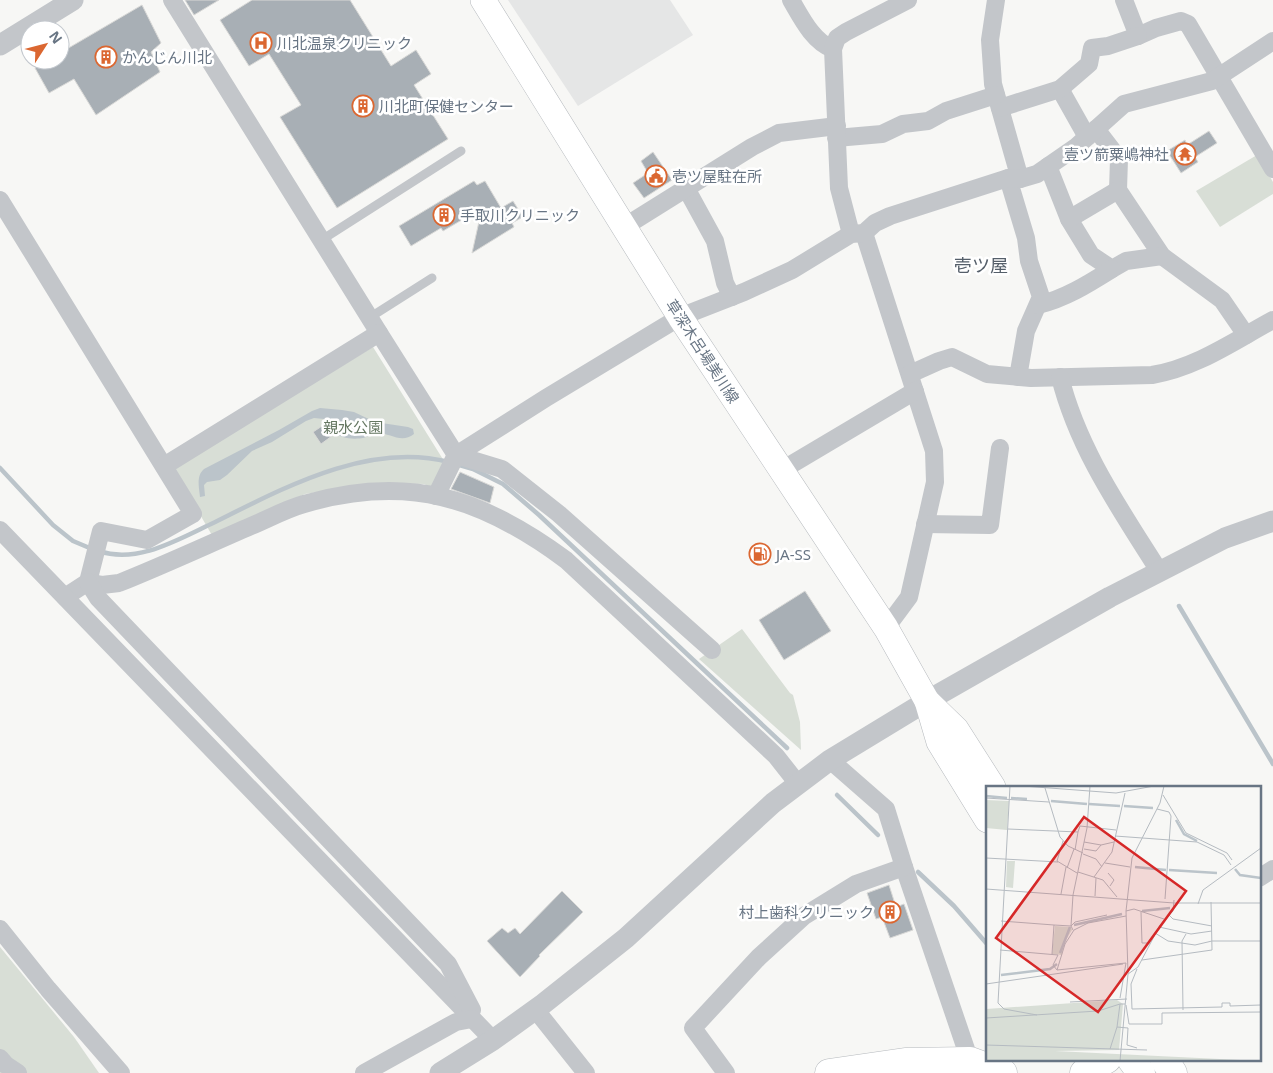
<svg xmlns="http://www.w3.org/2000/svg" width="1273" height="1073" viewBox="0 0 1273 1073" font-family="'Noto Sans','Noto Sans JP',sans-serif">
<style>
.built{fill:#e5e6e6}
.green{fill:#d8ded6}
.water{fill:#bbc4ca}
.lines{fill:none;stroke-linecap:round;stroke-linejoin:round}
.stream{stroke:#bbc4ca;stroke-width:4.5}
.building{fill:#a8afb5;stroke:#d9d9d7}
.secondary-casing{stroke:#b6babe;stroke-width:26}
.primary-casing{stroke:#b6babe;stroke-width:29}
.service{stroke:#c3c6ca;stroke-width:9}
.minor{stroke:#c3c6ca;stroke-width:18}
.tertiary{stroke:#c3c6ca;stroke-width:21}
.secondary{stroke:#fff;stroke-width:25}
.primary{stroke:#fff;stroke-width:28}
.labels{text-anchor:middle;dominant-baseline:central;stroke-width:5;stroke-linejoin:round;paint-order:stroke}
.poi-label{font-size:15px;fill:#687584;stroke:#fff;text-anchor:start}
.street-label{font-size:15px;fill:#687584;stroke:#fff}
.park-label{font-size:15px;fill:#657762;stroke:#fff}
.quarter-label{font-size:18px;fill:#555f6a;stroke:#fff}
.inset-river{fill:none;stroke:#bbc4ca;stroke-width:2.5}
.inset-road{fill:none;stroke:#b5bbc1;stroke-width:1}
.view{fill:#d62828;fill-opacity:0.15;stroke:#d62828;stroke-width:2.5}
.inset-edge{fill:none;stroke:#687584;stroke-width:2.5}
</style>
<rect width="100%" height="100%" fill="#f7f7f5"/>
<path class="built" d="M 508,0 L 670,0 L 693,35 L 578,106 Z"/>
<g class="green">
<path d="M 1257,155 L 1273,182 L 1273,194 L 1220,227 L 1196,191 Z"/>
<path d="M 373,347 L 444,461 L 432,488 L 424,484 L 377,483 L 305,494 L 213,537 L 173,468 Z"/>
<path d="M 742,629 L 790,693 L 793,695 L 800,722 L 801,750 L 699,659 Z"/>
<path d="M 0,947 L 74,1037 L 99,1073 L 0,1073 Z"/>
</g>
<path class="water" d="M 320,408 L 342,410 L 354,412 L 375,422 L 408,427 L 413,429 L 414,434 C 401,444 391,433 377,433 C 371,433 368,437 363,438 C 358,439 348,439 343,437 C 335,435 329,426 324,419 L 314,418 L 306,421 L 272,442 L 252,451 L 227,475 L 220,480 L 207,482 L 204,485 L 205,496 L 200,497 C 199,487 196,476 204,469 L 279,430 L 312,411 Z"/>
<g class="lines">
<g class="stream">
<path d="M 456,464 L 473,469 L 503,484 L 539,515 L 787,748"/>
<path d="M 0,468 L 53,525 L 73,541 L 92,549"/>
<path d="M 99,551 C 137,564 177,540 211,524 C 282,489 367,441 449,462"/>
<path d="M 1179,606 L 1273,764"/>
<path d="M 837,795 L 878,835"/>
<path d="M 918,872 L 954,906 L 987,944"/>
</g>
</g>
<g class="building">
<path d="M 185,0 L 219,0 L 194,15 Z"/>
<path d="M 252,0 L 350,0 L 391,66 L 416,50 L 431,74 L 414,85 L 448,139 L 337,208 L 280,117 L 301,105 L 269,54 L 249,66 L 220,20 Z"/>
<path d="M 142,5 L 161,43 L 151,52 L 160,72 L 96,115 L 74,79 L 49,93 L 35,68 L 48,60 L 60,60 L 60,53 Z"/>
<path d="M 1209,131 L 1217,143 L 1195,157 L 1198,162 L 1181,173 L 1167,151 L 1185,140 L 1187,145 Z"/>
<path d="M 653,152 L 672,180 L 644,198 L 633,183 L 648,173 L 641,161 Z"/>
<path d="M 474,181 L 477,185 L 485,181 L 501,208 L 513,201 L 523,217 L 512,223 L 514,227 L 472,253 L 482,208 L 443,231 L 441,228 L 411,246 L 399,226 Z"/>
<path d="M 325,424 L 332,436 L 321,444 L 313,432 Z"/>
<path d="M 460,472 L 494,487 L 490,503 L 451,489 Z"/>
<path d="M 805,591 L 831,631 L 784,660 L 759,620 Z"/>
<path d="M 889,885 L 896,907 L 904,904 L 913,930 L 890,938 L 882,917 L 876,919 L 867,893 Z"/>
<path d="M 562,891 L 583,912 L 539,955 L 540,956 L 520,977 L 487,941 L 502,928 L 508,933 L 515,928 L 520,934 Z"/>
</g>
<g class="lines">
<g class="secondary-casing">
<g id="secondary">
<path d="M 483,0 L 680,317 L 886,628 L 927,701 L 939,742 L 987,820"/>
<path d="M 927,701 L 956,729 L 993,787"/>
</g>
</g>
<g class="primary-casing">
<g id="primary">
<path d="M 1131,1059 L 1141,1073"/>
<path d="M 1164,1059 L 1173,1073"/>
<path d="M 829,1073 L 905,1062 L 970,1061 L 1003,1073"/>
<path d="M 1084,1073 L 1107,1059"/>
</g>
</g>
<g class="service">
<path d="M 320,241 L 461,151"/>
<path d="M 369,318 L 432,278"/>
</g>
<g class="minor">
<path d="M 172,0 L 379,333"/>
<path d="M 791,0 C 801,17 813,42 833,49"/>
<path d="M 996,0 L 990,40 L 993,84 L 1020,179"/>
<path d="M 1124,0 L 1138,36 L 1156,28 L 1181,21 L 1188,24 L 1273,169"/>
<path d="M 1060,89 L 1087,137"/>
<path d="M 1000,108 L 1060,89 L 1089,64 L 1092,48 L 1108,46 L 1138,36"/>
<path d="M 1096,129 L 1119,159 L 1118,190 L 1162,256 L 1222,300 L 1246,335"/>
<path d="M 836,138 L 882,134 L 903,124 L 928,121 L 946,111 L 996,95"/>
<path d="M 1048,166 L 1069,219 L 1091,255 L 1112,269 L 1126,261 L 1162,256"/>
<path d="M 1008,178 L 1026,238 L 1029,261 L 1041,297 L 1026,331 L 1018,377"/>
<path d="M 686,188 L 715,241 L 725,283 L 732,297"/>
<path d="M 0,200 L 193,514 L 147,540 L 101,531 L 88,582 L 65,597"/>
<path d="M 1069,219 L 1118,190"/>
<path d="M 624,227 L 752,147 L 779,133 L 837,126"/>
<path d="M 864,233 L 934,451 L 935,482 L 909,597 L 886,628"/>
<path d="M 851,234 L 839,188 L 833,49 L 837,38 L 846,32 L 908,0"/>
<path d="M 1038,305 C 1066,298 1088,284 1112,269"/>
<path d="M 910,374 L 939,361 L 952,357 L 987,374 L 1031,378 L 1152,375 C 1196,368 1234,341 1273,320"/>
<path d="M 1060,377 C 1078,449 1120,509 1159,571"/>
<path d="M 164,466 L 379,333 L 456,455 L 546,398 L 680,317 L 744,292 L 792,270 L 851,234 L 864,233 L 875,223 L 890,216 L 1008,178 L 1020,179 L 1037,174 L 1076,147 L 1124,104 L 1212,81 L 1273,41"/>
<path d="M 782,470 L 915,391"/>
<path d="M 436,496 L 456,455 L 502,469 L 559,514 L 712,650"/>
<path d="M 925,524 L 990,525 L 1000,448"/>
<path d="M 0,530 L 493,1040"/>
<path d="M 88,582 L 102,585 L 119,583 C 164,565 207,545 251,526 C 268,519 286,509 304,504 C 408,474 481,497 566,560 L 776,756 L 798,784"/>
<path d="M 88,582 L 98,598 L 448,964 L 472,1010"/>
<path d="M 830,760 L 886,809 L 904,867 L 970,1061"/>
<path d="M 1259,878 L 1273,869"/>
<path d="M 0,929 L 48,989 L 121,1073"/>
<path d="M 535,1009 L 586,1073"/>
<path d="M 0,1058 L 6,1065 L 18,1073"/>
<path d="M 364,1073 L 456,1022 L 472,1019"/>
<path d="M 726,1073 L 693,1028 L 759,957 L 804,916 L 856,884 L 904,867"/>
</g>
<g class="tertiary">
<path d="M 0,45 L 73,0"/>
<path d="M 440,1073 L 493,1040 L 543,1004 L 626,938 L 773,803 L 830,760 L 927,701 L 1110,597 L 1225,538 L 1273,521"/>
</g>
<use href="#secondary" class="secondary"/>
<use href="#primary" class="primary"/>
</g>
<defs>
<g id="hospital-ring" transform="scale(1.125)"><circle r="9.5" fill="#fff" stroke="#db6731" stroke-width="1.5"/><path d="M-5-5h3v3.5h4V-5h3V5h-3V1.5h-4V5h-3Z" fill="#db6731"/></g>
<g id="building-ring" transform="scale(1.125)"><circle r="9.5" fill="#fff" stroke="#db6731" stroke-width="1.5"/><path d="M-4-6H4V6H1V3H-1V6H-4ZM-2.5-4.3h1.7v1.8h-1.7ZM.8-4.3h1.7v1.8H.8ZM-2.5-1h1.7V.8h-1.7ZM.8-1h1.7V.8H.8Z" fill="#db6731"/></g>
<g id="temple-ring" transform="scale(1.125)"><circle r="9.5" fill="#fff" stroke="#db6731" stroke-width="1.5"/><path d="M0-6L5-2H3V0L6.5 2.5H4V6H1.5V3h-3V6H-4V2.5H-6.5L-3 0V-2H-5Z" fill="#db6731"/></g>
<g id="civic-ring" transform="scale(1.125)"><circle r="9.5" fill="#fff" stroke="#db6731" stroke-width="1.5"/><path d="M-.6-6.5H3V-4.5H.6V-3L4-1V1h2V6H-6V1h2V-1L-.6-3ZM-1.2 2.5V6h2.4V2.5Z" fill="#db6731"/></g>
<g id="fuel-ring" transform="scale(1.125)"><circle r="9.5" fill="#fff" stroke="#db6731" stroke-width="1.5"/><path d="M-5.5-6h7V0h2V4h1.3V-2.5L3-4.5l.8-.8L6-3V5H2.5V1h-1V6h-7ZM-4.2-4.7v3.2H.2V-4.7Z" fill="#db6731"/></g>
</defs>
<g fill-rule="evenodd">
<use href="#hospital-ring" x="261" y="43"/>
<use href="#building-ring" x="106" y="57"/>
<use href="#building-ring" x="363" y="106"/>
<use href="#temple-ring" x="1185" y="154"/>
<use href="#civic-ring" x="656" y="176"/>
<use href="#building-ring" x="444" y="215"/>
<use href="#fuel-ring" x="760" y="554"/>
<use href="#building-ring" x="890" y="912"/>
</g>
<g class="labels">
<g class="poi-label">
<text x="277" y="43">川北温泉クリニック</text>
<text x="122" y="57">かんじん川北</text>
<text x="379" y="106">川北町保健センター</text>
<text x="1169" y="154" text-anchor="end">壹ツ箭粟嶋神社</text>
<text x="672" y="176">壱ツ屋駐在所</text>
<text x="460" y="215">手取川クリニック</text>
<text x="776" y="554">JA-SS</text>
<text x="874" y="912" text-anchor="end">村上歯科クリニック</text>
</g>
<g class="street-label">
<text transform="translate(703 351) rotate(57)">草深木呂場美川線</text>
</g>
<g class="park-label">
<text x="353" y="427">親水公園</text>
</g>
<g class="quarter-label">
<text x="981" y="265">壱ツ屋</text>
</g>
</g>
<g transform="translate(986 786)">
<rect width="275" height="275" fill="#f7f7f5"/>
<path d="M 0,14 L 23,15 L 21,44 L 0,42 ZM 21,75 L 29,75 L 27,102 L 20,101 ZM 69,140 L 85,141 L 86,144 L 78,157 L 76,169 L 66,168 ZM 131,214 L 137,218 L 133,264 L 69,265 L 275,275 L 0,275 L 0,223 Z" fill="#d8ded6"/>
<path class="inset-river" d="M 0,10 L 21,12M 25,12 L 41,13M 65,15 L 101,18M 103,18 L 134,20M 138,20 L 167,22M 190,34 L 198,48 L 211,55M 149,81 L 180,84M 249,83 L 254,89 L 275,92M 183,84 L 231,87M 156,125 L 184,122M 88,139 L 136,128M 74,167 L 84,141M 15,189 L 64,183 L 71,178"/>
<path class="inset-road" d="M 24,0 L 12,217 L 18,223 L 51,229M 37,0 L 130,7 L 168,0M 59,2 L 74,51 L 82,60 L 97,67M 177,9 L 200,47 L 241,67 L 246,74M 0,12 L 63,16M 171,23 L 183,26 L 185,30 L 179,113M 22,43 L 92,46 L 94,40 L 130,44M 129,50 L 211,56 L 238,69 L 245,79M 77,55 L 71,75 L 91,87M 98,56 L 115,59 L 128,56M 98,63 L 110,65 L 115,59M 89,64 L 92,46M 97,68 L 110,73 L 116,81M 0,72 L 72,76M 119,77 L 144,81M 81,82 L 88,63M 92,86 L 117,94 L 131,111M 122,87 L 128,94 L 124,100M 108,91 L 126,66 L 139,7M 0,103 L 188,117 L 275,117M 75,108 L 80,81M 109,110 L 110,92M 212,118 L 217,104 L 275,62M 140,125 L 148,123 L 178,133M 155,126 L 156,157 L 164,157M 183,129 L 187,133 L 226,140M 140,130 L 102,137 L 88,144 L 79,158 L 71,184 L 140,177M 15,135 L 68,139M 173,141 L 205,148 L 226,145M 87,144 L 85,140 L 89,136 L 121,129M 169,147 L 182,155 L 209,159 L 226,155 L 275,155M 14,164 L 72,169 L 67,179 L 71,184M 66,168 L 68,139 L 85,140 L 87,109 L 101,42 L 104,0M 156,174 L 226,164 L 225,116M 151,183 L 145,198 L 146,223 L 236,221 L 236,217 L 244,217 L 244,220 L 275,219M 142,187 L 140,125 L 146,72 L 174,17 L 178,0M 0,198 L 137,178M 134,212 L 140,177M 84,216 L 141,213M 139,218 L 134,218 L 131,241 L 142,242 L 141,259 L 151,262M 140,219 L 143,238M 197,224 L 196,155 L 200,148M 0,232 L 112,225 L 134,218M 143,238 L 176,238 L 176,227 L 275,226M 0,259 L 161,264M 124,263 L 131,241M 134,275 L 142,188 L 152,181 L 174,139 L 187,125 L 188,114"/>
<path class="view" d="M 98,31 L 200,105 L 112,226 L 10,152 Z"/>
<rect width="275" height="275" class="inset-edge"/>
</g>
<g transform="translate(45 45) rotate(54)"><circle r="24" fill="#ffffff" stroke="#c3c8ce"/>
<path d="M0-4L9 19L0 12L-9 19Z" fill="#db6731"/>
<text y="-8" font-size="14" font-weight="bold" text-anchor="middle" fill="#687584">N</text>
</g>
</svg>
